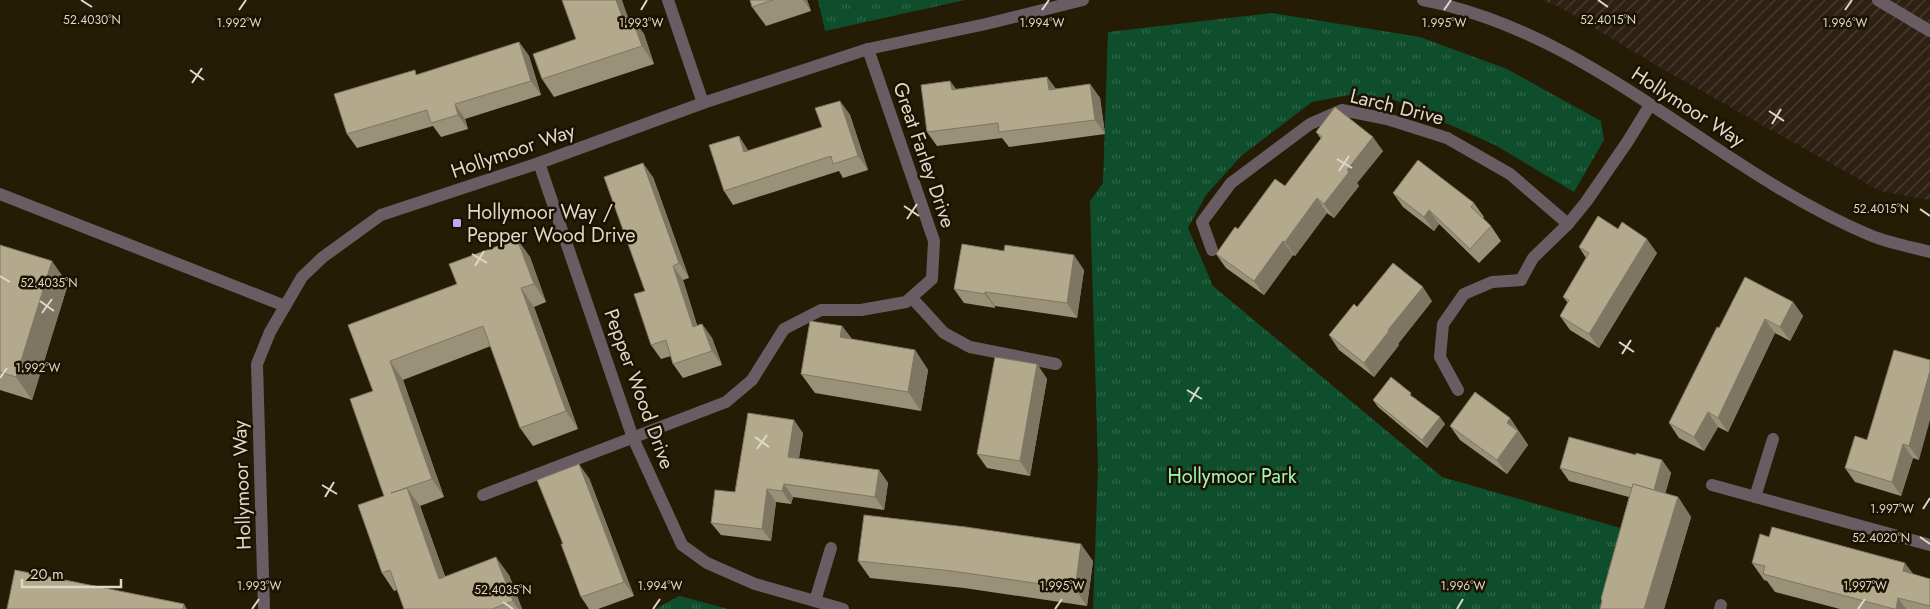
<svg xmlns="http://www.w3.org/2000/svg" width="1930" height="609" viewBox="0 0 1930 609" font-family="Jost,sans-serif">
<style>
.industrial{fill:url(#industrial-furrows)}
.park{fill:url(#park-tufts)}
.lines{fill:none;stroke-linecap:round;stroke-linejoin:round}
.service{stroke:#695d63;stroke-width:12}
.minor{stroke:#695d63;stroke-width:12}
.wall{fill:#9a9179}
.shaded-wall{fill:#7d7663}
.building{fill:#b3a98d;stroke:#7d7663}
.ticks{fill:none;stroke:#ddd8ca;stroke-width:2}
.poi-dot{fill:#c1a8f3;stroke:#1b1300;stroke-width:2}
.labels{text-anchor:middle;dominant-baseline:central;stroke-width:5;stroke-linejoin:round;paint-order:stroke}
.street-label{font-size:20px;fill:#ddd8ca;stroke:#1b1300}
.poi-label{font-size:20px;fill:#ddd8ca;stroke:#1b1300;text-anchor:start}
.park-label{font-size:20px;fill:#a0f8bd;stroke:#1b1300}
.ticks-label{font-size:12px;text-anchor:middle;fill:#ddd8ca;stroke:#1b1300;stroke-width:5;stroke-linejoin:round;paint-order:stroke}
</style>
<defs>
<pattern id="industrial-furrows" width="10" height="10" patternUnits="userSpaceOnUse" patternTransform="scale(1.25)"><rect width="10" height="10" fill="#2e2114"/><path d="M-1 1l2-2M0 10L10 0M9 11l2-2" fill="none" stroke="#4c4035"/></pattern>
<pattern id="park-tufts" width="24" height="20" patternUnits="userSpaceOnUse" patternTransform="scale(1.25)"><rect width="24" height="20" fill="#0f4e2c"/><path d="M3 7l-1-3M5 7V3M7 7l1-3M15 17l-1-3M17 17v-4M19 17l1-3" fill="none" stroke="#326749"/></pattern>
</defs>
<rect width="100%" height="100%" fill="#241c04"/>
<path class="industrial" d="M 1539,0 L 1930,0 L 1930,200 L 1880,191 L 1659,67 L 1558,6 Z"/>
<g class="park">
<path d="M 818,0 L 965,0 L 825,31 Z"/>
<path d="M 1272,13 L 1420,37 L 1507,69 L 1601,121 L 1604,140 L 1574,192 L 1495,145 L 1390,98 L 1349,95 L 1312,102 L 1241,156 L 1206,195 L 1188,228 L 1213,286 L 1442,477 L 1631,531 L 1608,609 L 1093,609 L 1098,466 L 1090,201 L 1103,183 L 1108,32 Z"/>
<path d="M 679,596 L 680,596 L 728,609 L 655,609 Z"/>
</g>
<g class="lines">
<g class="service">
<path d="M 1878,0 L 1930,31"/>
<path d="M 0,194 L 285,306"/>
<path d="M 1212,250 L 1202,222 L 1231,183 L 1310,124 L 1342,110 L 1387,119 L 1447,138"/>
<path d="M 912,298 L 944,333 L 970,347 L 1056,364"/>
<path d="M 1458,390 L 1440,357 L 1443,324 L 1464,294 L 1492,282 L 1521,280"/>
<path d="M 1720,609 L 1721,605"/>
</g>
<g class="minor">
<path d="M 668,0 L 703,103"/>
<path d="M 1423,0 C 1594,33 1715,171 1872,236 C 1890,243 1911,247 1930,252"/>
<path d="M 1447,138 L 1510,174 L 1568,224"/>
<path d="M 539,163 L 633,438 L 682,545 L 707,563 L 755,584 L 843,609"/>
<path d="M 1521,280 L 1533,258 L 1568,224 L 1586,202 L 1628,141 L 1650,105"/>
<path d="M 1712,485 L 1930,545"/>
<path d="M 483,495 L 726,402 L 752,380 L 784,329 L 821,310 L 861,310 L 906,302 L 932,279 L 934,241 L 868,49"/>
<path d="M 1755,497 L 1773,439"/>
<path d="M 815,601 L 831,548"/>
<path d="M 264,609 L 257,364 L 270,332 L 302,277 L 323,257 L 381,215 L 539,163 L 703,103 L 868,49 L 986,24 L 1083,0"/>
</g>
</g>
<g class="wall">
<path d="M 750,0 L 807,0 L 811,11 L 766,26 L 752,7 Z"/>
<path d="M 628,17 L 644,34 L 654,64 L 554,97 L 542,79 L 576,39 Z"/>
<path d="M 519,42 L 529,56 L 541,95 L 465,119 L 468,129 L 441,137 L 433,126 L 357,148 L 347,134 L 418,75 Z"/>
<path d="M 1047,77 L 1056,89 L 1090,84 L 1100,98 L 1105,134 L 1009,147 L 1002,138 L 937,146 L 927,132 L 950,81 L 956,89 Z"/>
<path d="M 840,101 L 850,115 L 868,170 L 843,178 L 839,171 L 733,205 L 724,191 L 822,127 Z"/>
<path d="M 1316,132 L 1383,151 L 1357,183 L 1359,186 L 1334,218 L 1327,213 L 1295,256 L 1293,255 L 1264,295 L 1226,268 L 1216,254 L 1238,229 L 1285,186 L 1321,139 Z"/>
<path d="M 653,177 L 689,278 L 683,280 L 697,325 L 702,324 L 712,338 L 722,365 L 683,378 L 673,364 L 671,356 L 661,359 L 651,345 L 645,291 Z"/>
<path d="M 1393,193 L 1474,203 L 1484,217 L 1483,218 L 1491,226 L 1501,241 L 1479,263 L 1439,224 L 1434,231 L 1403,207 Z"/>
<path d="M 1618,229 L 1657,253 L 1599,348 L 1570,330 L 1560,316 L 1568,303 L 1563,297 L 1586,258 L 1579,247 Z"/>
<path d="M 517,239 L 530,257 L 546,302 L 534,307 L 578,429 L 533,446 L 520,428 L 491,346 L 403,380 L 444,497 L 420,506 L 445,576 L 509,575 L 522,609 L 404,609 L 397,590 L 394,591 L 382,573 L 384,496 L 373,391 L 348,325 L 457,284 Z"/>
<path d="M 0,245 L 68,284 L 32,400 L 0,390 Z"/>
<path d="M 1004,251 L 1084,270 L 1077,318 L 995,306 L 995,308 L 964,303 L 954,289 Z"/>
<path d="M 1432,301 L 1398,344 L 1399,345 L 1374,377 L 1339,350 L 1329,335 L 1357,307 Z"/>
<path d="M 1793,302 L 1803,316 L 1790,341 L 1775,333 L 1728,432 L 1718,427 L 1704,451 L 1679,438 L 1669,423 L 1719,328 Z"/>
<path d="M 842,326 L 852,339 L 915,350 L 928,370 L 921,411 L 815,393 L 801,374 Z"/>
<path d="M 1894,350 L 1919,460 L 1913,458 L 1901,496 L 1855,482 L 1845,468 L 1867,440 Z"/>
<path d="M 1037,364 L 1047,379 L 1030,476 L 987,468 L 977,454 Z"/>
<path d="M 1415,398 L 1445,424 L 1427,448 L 1378,407 L 1373,400 Z"/>
<path d="M 1510,418 L 1528,445 L 1507,474 L 1460,440 L 1450,426 Z"/>
<path d="M 803,433 L 799,458 L 879,470 L 888,483 L 884,510 L 793,497 L 791,504 L 776,502 L 771,541 L 721,535 L 711,523 L 735,492 Z"/>
<path d="M 1636,455 L 1662,460 L 1671,473 L 1665,494 L 1678,497 L 1691,517 L 1664,609 L 1600,609 L 1602,601 L 1601,599 L 1629,497 L 1569,481 L 1560,468 Z"/>
<path d="M 589,478 L 634,596 L 598,609 L 589,609 L 581,597 L 563,544 Z"/>
<path d="M 858,561 L 1093,561 L 1087,606 L 964,588 L 870,578 Z"/>
<path d="M 1752,563 L 1913,574 L 1930,579 L 1930,609 L 1840,609 L 1775,592 L 1767,581 L 1764,580 Z"/>
</g>
<g class="shaded-wall">
<path d="M 616,0 L 622,0 L 635,37 L 623,19 Z"/>
<path d="M 803,0 L 807,0 L 811,11 Z"/>
<path d="M 631,16 L 644,34 L 654,64 L 642,46 Z"/>
<path d="M 519,42 L 529,56 L 541,95 L 531,81 Z"/>
<path d="M 1047,77 L 1057,91 L 1049,90 Z"/>
<path d="M 950,81 L 960,95 L 952,90 Z"/>
<path d="M 1090,84 L 1100,98 L 1105,134 L 1095,120 Z"/>
<path d="M 840,101 L 850,115 L 868,170 L 858,156 Z"/>
<path d="M 455,104 L 465,119 L 468,129 L 458,115 Z"/>
<path d="M 739,136 L 748,150 L 754,166 L 744,152 Z"/>
<path d="M 1373,137 L 1383,151 L 1357,183 L 1359,186 L 1334,218 L 1324,204 L 1347,170 Z"/>
<path d="M 643,163 L 653,177 L 689,278 L 679,263 Z"/>
<path d="M 1317,198 L 1327,213 L 1295,256 L 1285,242 Z"/>
<path d="M 1429,210 L 1439,224 L 1434,231 L 1424,217 Z"/>
<path d="M 517,239 L 530,257 L 546,302 L 534,284 Z"/>
<path d="M 1647,239 L 1657,253 L 1599,348 L 1589,334 Z"/>
<path d="M 1283,241 L 1293,255 L 1264,295 L 1254,281 Z"/>
<path d="M 1074,255 L 1084,270 L 1077,318 L 1067,303 Z"/>
<path d="M 52,261 L 68,284 L 32,400 L 16,377 Z"/>
<path d="M 673,266 L 683,280 L 702,341 L 693,327 Z"/>
<path d="M 1423,287 L 1432,301 L 1398,344 L 1399,345 L 1374,377 L 1364,363 L 1388,330 Z"/>
<path d="M 521,288 L 534,307 L 578,429 L 566,411 Z"/>
<path d="M 985,292 L 995,306 L 995,308 L 985,294 Z"/>
<path d="M 1793,302 L 1803,316 L 1790,341 L 1780,327 Z"/>
<path d="M 1765,319 L 1775,333 L 1728,432 L 1718,418 Z"/>
<path d="M 702,324 L 712,338 L 722,365 L 712,351 Z"/>
<path d="M 842,326 L 856,346 L 840,337 Z"/>
<path d="M 915,350 L 928,370 L 921,411 L 908,392 Z"/>
<path d="M 390,361 L 403,380 L 444,497 L 432,479 Z"/>
<path d="M 1037,364 L 1047,379 L 1030,476 L 1020,461 Z"/>
<path d="M 1930,371 L 1930,420 L 1919,460 L 1909,446 Z"/>
<path d="M 1708,412 L 1718,427 L 1704,451 L 1694,437 Z"/>
<path d="M 1440,417 L 1445,424 L 1427,448 L 1422,440 Z"/>
<path d="M 1510,418 L 1528,445 L 1507,474 L 1497,460 L 1507,423 Z"/>
<path d="M 794,420 L 803,433 L 797,470 L 788,457 Z"/>
<path d="M 1903,444 L 1913,458 L 1901,496 L 1892,482 Z"/>
<path d="M 1662,460 L 1671,473 L 1662,506 L 1653,494 Z"/>
<path d="M 579,464 L 589,478 L 634,596 L 624,582 Z"/>
<path d="M 879,470 L 888,483 L 884,510 L 875,497 Z"/>
<path d="M 784,484 L 793,497 L 791,504 L 782,491 Z"/>
<path d="M 407,488 L 420,506 L 452,597 L 439,579 Z"/>
<path d="M 767,489 L 776,502 L 771,541 L 762,529 Z"/>
<path d="M 1678,497 L 1691,517 L 1664,609 L 1644,609 Z"/>
<path d="M 1081,544 L 1093,561 L 1087,606 L 1075,589 Z"/>
<path d="M 496,557 L 509,575 L 522,609 L 518,609 L 513,601 Z"/>
<path d="M 1905,563 L 1918,580 L 1903,571 Z"/>
<path d="M 1898,598 L 1906,609 L 1896,609 Z"/>
<path d="M 184,604 L 187,609 L 183,609 Z"/>
</g>
<g class="building">
<path d="M 562,0 L 616,0 L 623,19 L 631,16 L 642,46 L 542,79 L 533,54 L 576,39 Z"/>
<path d="M 750,0 L 773,0 L 752,7 Z"/>
<path d="M 519,42 L 531,81 L 455,104 L 458,115 L 431,123 L 427,110 L 347,134 L 334,94 L 415,70 L 416,75 Z"/>
<path d="M 1047,77 L 1049,90 L 1090,84 L 1095,120 L 999,132 L 998,123 L 927,132 L 921,85 L 950,81 L 952,90 Z"/>
<path d="M 840,101 L 858,156 L 833,164 L 831,156 L 724,191 L 709,145 L 739,136 L 744,152 L 822,127 L 815,108 Z"/>
<path d="M 1335,107 L 1373,137 L 1347,170 L 1349,172 L 1324,204 L 1317,198 L 1285,242 L 1283,241 L 1254,281 L 1216,254 L 1235,227 L 1238,229 L 1275,179 L 1285,186 L 1322,137 L 1316,132 Z"/>
<path d="M 1418,160 L 1474,203 L 1471,207 L 1491,226 L 1470,249 L 1429,210 L 1424,217 L 1393,193 Z"/>
<path d="M 643,163 L 679,263 L 673,266 L 693,327 L 702,324 L 712,351 L 673,364 L 666,340 L 651,345 L 634,294 L 645,291 L 604,177 Z"/>
<path d="M 1598,216 L 1618,229 L 1622,222 L 1647,239 L 1589,334 L 1560,316 L 1569,300 L 1563,297 L 1589,253 L 1579,247 Z"/>
<path d="M 517,239 L 534,284 L 521,288 L 566,411 L 520,428 L 483,326 L 390,361 L 432,479 L 391,493 L 407,488 L 439,579 L 496,557 L 513,601 L 492,609 L 404,609 L 390,570 L 382,573 L 358,505 L 384,496 L 350,399 L 373,391 L 348,325 L 457,284 L 449,264 Z"/>
<path d="M 962,244 L 1004,251 L 1005,245 L 1074,255 L 1067,303 L 985,292 L 985,294 L 954,289 Z"/>
<path d="M 0,245 L 52,261 L 16,377 L 0,372 Z"/>
<path d="M 1393,263 L 1423,287 L 1388,330 L 1389,331 L 1364,363 L 1329,335 L 1354,304 L 1357,307 Z"/>
<path d="M 1745,277 L 1793,302 L 1780,327 L 1765,319 L 1718,418 L 1708,412 L 1694,437 L 1669,423 L 1717,327 L 1719,328 Z"/>
<path d="M 810,321 L 842,326 L 840,337 L 915,350 L 908,392 L 801,374 Z"/>
<path d="M 1894,350 L 1930,360 L 1930,371 L 1909,446 L 1903,444 L 1892,482 L 1845,468 L 1855,436 L 1867,440 Z"/>
<path d="M 995,357 L 1037,364 L 1020,461 L 977,454 Z"/>
<path d="M 1391,377 L 1411,393 L 1410,395 L 1440,417 L 1422,440 L 1373,400 Z"/>
<path d="M 1475,392 L 1510,418 L 1507,423 L 1518,431 L 1497,460 L 1450,426 Z"/>
<path d="M 748,413 L 794,420 L 788,457 L 879,470 L 875,497 L 784,484 L 782,491 L 767,489 L 762,529 L 711,523 L 715,490 L 735,492 Z"/>
<path d="M 1569,437 L 1636,455 L 1636,453 L 1662,460 L 1654,490 L 1633,484 L 1632,488 L 1560,468 Z"/>
<path d="M 579,464 L 624,582 L 581,597 L 561,544 L 563,544 L 537,480 Z"/>
<path d="M 1633,484 L 1678,497 L 1644,609 L 1600,609 L 1602,600 L 1601,599 Z"/>
<path d="M 864,515 L 966,527 L 1081,544 L 1075,589 L 952,571 L 858,561 Z"/>
<path d="M 1772,527 L 1905,563 L 1903,571 L 1930,579 L 1930,606 L 1898,598 L 1896,609 L 1894,609 L 1763,574 L 1765,566 L 1752,563 L 1760,534 L 1769,537 Z"/>
<path d="M 15,570 L 184,604 L 183,609 L 7,609 Z"/>
</g>
<path class="ticks" d="M 81,0 L 92,7M 1598,0 L 1608,7M 239,10 L 246,0M 641,10 L 647,0M 1042,10 L 1049,0M 1444,10 L 1451,0M 1845,10 L 1852,0M 190,70 L 204,80M 192,83 L 202,68M 1769,111 L 1784,121M 1772,124 L 1781,109M 1337,159 L 1352,168M 1339,171 L 1349,156M 904,206 L 919,216M 1920,209 L 1930,216M 907,219 L 917,204M 472,254 L 487,263M 475,266 L 484,251M 0,276 L 10,282M 40,301 L 54,311M 42,313 L 52,299M 1619,342 L 1634,352M 1622,354 L 1631,340M 0,378 L 7,368M 1187,390 L 1202,399M 1190,402 L 1199,387M 755,437 L 769,447M 757,449 L 767,435M 322,485 L 337,494M 325,497 L 334,482M 1923,509 L 1930,498M 1920,537 L 1930,544M 503,602 L 513,609M 252,609 L 259,599M 653,609 L 660,599M 1055,609 L 1062,599M 1457,609 L 1463,599M 1858,609 L 1865,599"/>
<rect class="poi-dot" x="452" y="218" width="10" height="10" rx="2.5"/>
<g class="labels">
<g class="street-label">
<text transform="translate(1397 107) rotate(14)">Larch Drive</text>
<text transform="translate(1688 107) rotate(33)">Hollymoor Way</text>
<text transform="translate(513 151) rotate(-19)">Hollymoor Way</text>
<text transform="translate(924 155) rotate(71)">Great Farley Drive</text>
<text transform="translate(639 389) rotate(70)">Pepper Wood Drive</text>
<text transform="translate(242 485) rotate(-92)">Hollymoor Way</text>
</g>
<g class="poi-label">
<text x="467" y="212">Hollymoor Way /<tspan x="467" dy="23">Pepper Wood Drive</tspan></text>
</g>
<g class="park-label">
<text x="1232" y="476">Hollymoor Park</text>
</g>
</g>
<g class="ticks-label">
<text x="92" y="24">52.4030°N</text>
<text x="1608" y="24">52.4015°N</text>
<text x="239" y="27">1.992°W</text>
<text x="641" y="27">1.993°W</text>
<text x="1042" y="27">1.994°W</text>
<text x="1444" y="27">1.995°W</text>
<text x="1845" y="27">1.996°W</text>
<text x="1881" y="213">52.4015°N</text>
<text x="49" y="287">52.4035°N</text>
<text x="38" y="372">1.992°W</text>
<text x="1892" y="513">1.997°W</text>
<text x="1881" y="542">52.4020°N</text>
<text x="259" y="590">1.993°W</text>
<text x="660" y="590">1.994°W</text>
<text x="1062" y="590">1.995°W</text>
<text x="1463" y="590">1.996°W</text>
<text x="1865" y="590">1.997°W</text>
<text x="503" y="594">52.4035°N</text>
</g>
<path d="M22 579v8h99v-8" fill="none" stroke="#ddd8ca" stroke-width="2.5"/>
<text x="30" y="579" font-size="15" fill="#ddd8ca" stroke="#1b1300" stroke-width="4" paint-order="stroke">20 m</text>
</svg>
